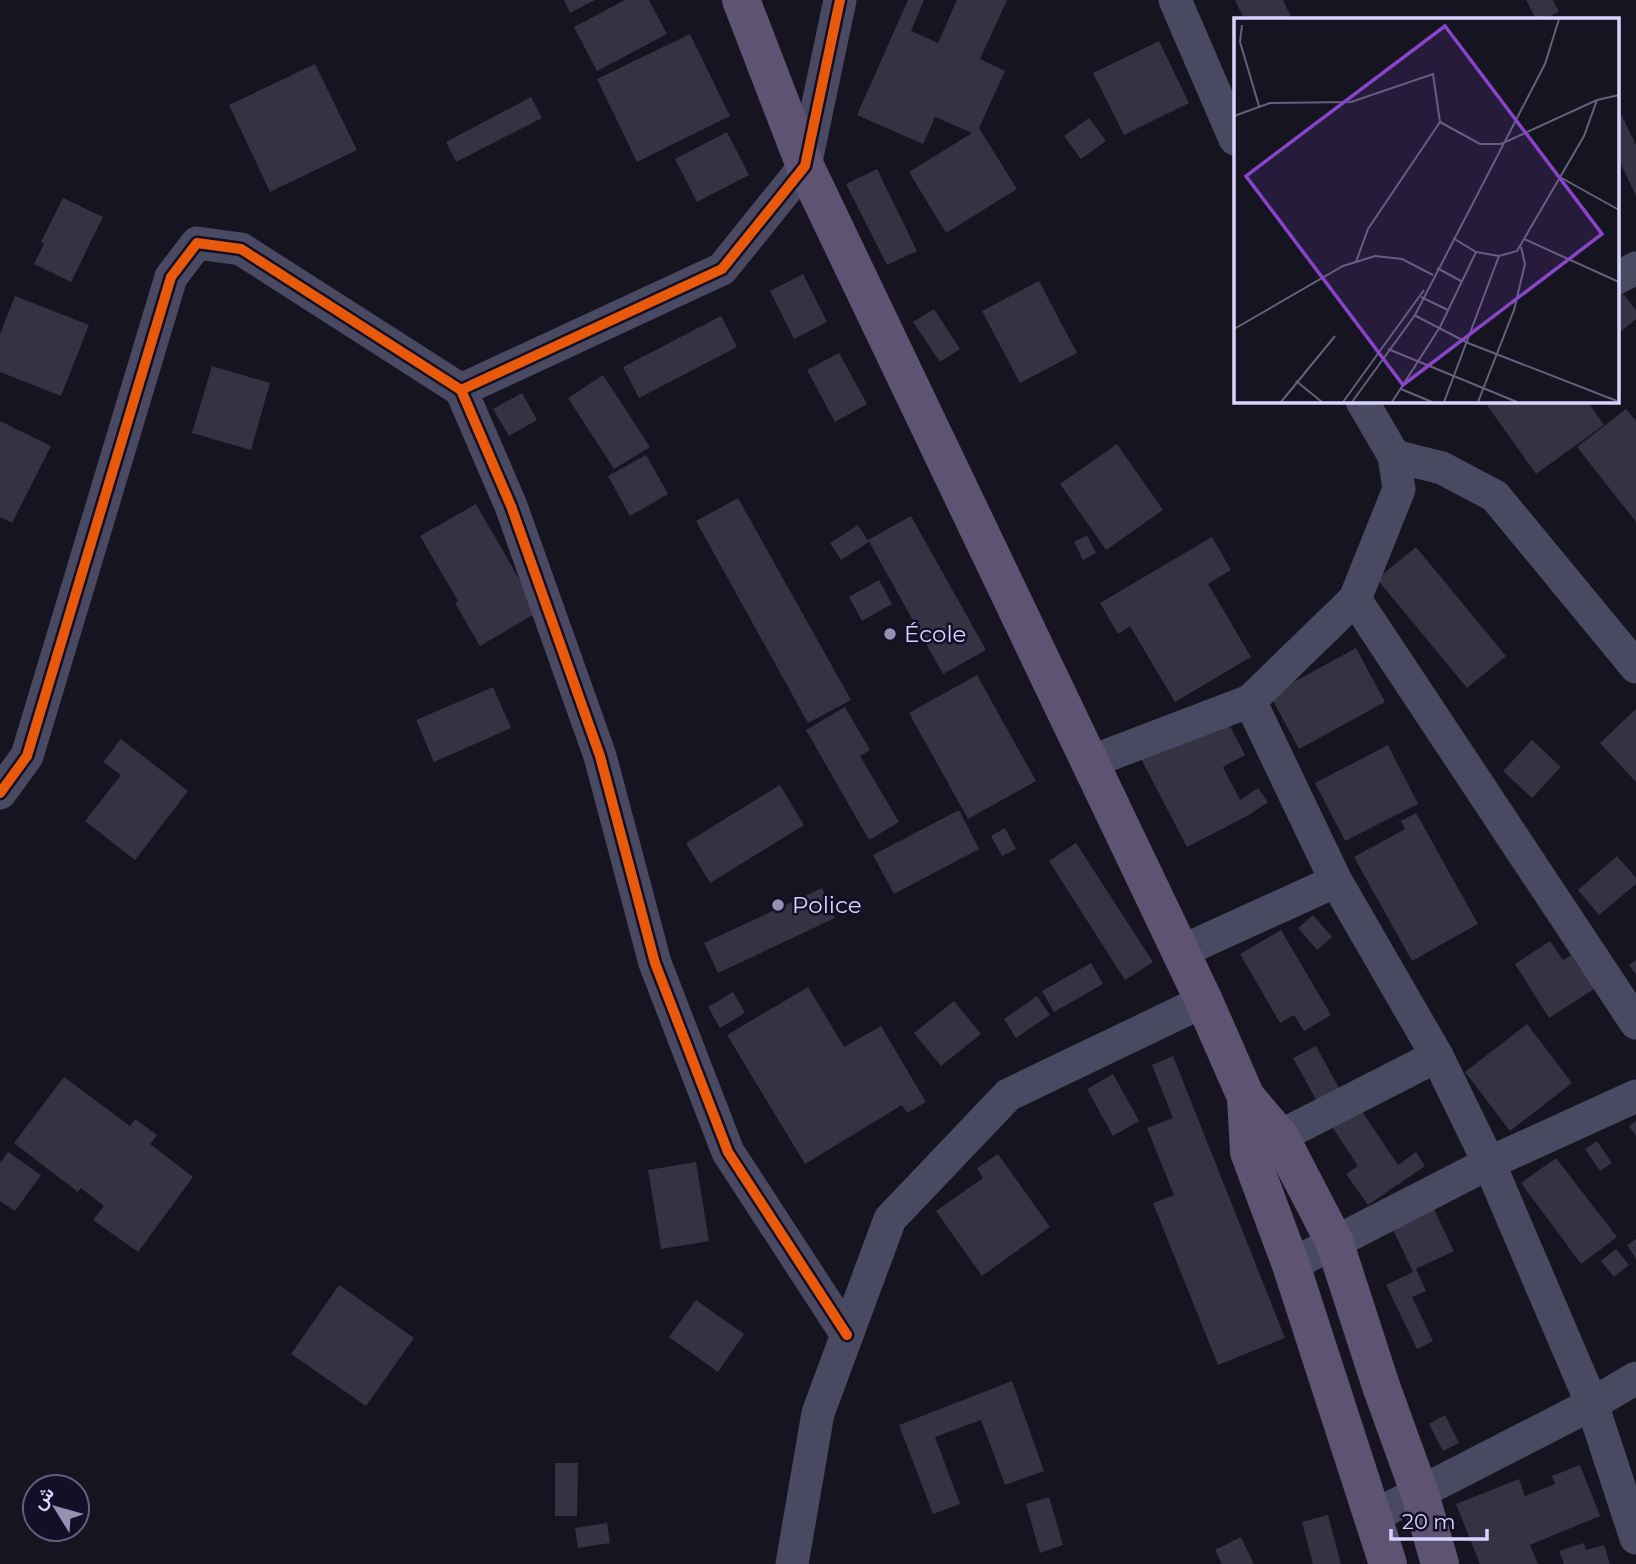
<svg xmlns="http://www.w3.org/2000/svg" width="1636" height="1564" viewBox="0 0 1636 1564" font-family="Montserrat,Vazirmatn,sans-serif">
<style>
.building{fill:#343243}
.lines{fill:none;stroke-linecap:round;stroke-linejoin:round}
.minor{stroke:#4a4962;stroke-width:33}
.major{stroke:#5e5373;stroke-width:38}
.cycleway-casing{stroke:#130f26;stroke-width:15}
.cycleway{stroke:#e8590c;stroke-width:10}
.poi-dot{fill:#9591b1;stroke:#130f26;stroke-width:2.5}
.labels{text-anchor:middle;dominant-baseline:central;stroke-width:5;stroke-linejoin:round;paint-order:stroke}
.poi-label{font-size:23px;fill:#d9d4ff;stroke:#130f26;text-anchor:start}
.inset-road{fill:none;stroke:#64617a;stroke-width:2}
.view{fill:#8945c9;fill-opacity:0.15;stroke:#8945c9;stroke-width:3.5}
.inset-edge{fill:none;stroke:#d9d4ff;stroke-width:3.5}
</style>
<rect width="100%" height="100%" fill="#161421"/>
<g class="building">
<path d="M 564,0 L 595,0 L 570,13 Z"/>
<path d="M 625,0 L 649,0 L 667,34 L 597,71 L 574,27 Z"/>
<path d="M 908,0 L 924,0 L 911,31 L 938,43 L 957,0 L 1007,0 L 980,59 L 1005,71 L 979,128 L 1017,189 L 946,233 L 909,172 L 972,133 L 935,117 L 923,144 L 857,115 Z"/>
<path d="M 1235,0 L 1283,0 L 1292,19 L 1244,19 Z"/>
<path d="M 1526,0 L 1553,0 L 1559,12 L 1544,19 L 1536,19 Z"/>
<path d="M 690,34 L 730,116 L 637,162 L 597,79 Z"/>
<path d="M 1159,41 L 1189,103 L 1124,135 L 1093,73 Z"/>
<path d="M 315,64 L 357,150 L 270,192 L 229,105 Z"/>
<path d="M 531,97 L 542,118 L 456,162 L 446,142 Z"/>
<path d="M 1620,112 L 1636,145 L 1636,196 L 1617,156 L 1617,113 Z"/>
<path d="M 1089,118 L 1106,141 L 1081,159 L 1064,136 Z"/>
<path d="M 727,132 L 749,175 L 697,202 L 675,159 Z"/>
<path d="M 877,169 L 917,251 L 887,265 L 846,184 Z"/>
<path d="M 63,198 L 103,217 L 71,282 L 34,264 L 44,244 L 41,242 Z"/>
<path d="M 803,274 L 827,322 L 794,339 L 770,291 Z"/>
<path d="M 1039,281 L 1077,353 L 1020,383 L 982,311 Z"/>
<path d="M 1620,290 L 1636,310 L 1636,319 L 1617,335 L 1617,293 Z"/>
<path d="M 15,296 L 89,325 L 61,396 L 0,372 L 0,334 Z"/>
<path d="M 934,309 L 960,349 L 940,362 L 913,322 Z"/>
<path d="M 721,316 L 737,347 L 639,398 L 623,367 Z"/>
<path d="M 839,353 L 867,404 L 835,422 L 807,370 Z"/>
<path d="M 212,366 L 270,383 L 251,450 L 192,433 Z"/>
<path d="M 603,375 L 650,447 L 614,469 L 568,398 Z"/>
<path d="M 522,393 L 537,420 L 509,436 L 493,409 Z"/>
<path d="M 1484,401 L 1587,401 L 1604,425 L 1536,474 Z"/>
<path d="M 1626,409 L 1636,421 L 1636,522 L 1577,447 Z"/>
<path d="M 0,421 L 51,446 L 12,523 L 0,517 Z"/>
<path d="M 1117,444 L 1163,510 L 1106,550 L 1060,484 Z"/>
<path d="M 646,455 L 668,494 L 630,516 L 608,476 Z"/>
<path d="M 738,498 L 851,700 L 808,723 L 696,521 Z"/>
<path d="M 476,504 L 538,612 L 480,646 L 455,603 L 458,601 L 420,536 Z"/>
<path d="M 911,516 L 986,650 L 943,674 L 868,540 Z"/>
<path d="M 858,525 L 869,542 L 841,560 L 830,543 Z"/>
<path d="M 1087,535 L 1096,553 L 1083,560 L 1074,542 Z"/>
<path d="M 1212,537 L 1231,570 L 1208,584 L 1251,657 L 1175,702 L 1130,626 L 1118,634 L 1100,603 Z"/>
<path d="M 1416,547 L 1506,656 L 1467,688 L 1377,579 Z"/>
<path d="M 879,580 L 892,604 L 862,621 L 849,597 Z"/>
<path d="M 1356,648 L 1385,702 L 1299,749 L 1270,695 Z"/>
<path d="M 977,675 L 1036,781 L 968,819 L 909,713 Z"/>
<path d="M 493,687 L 511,728 L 434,762 L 416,720 Z"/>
<path d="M 845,707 L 870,750 L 860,756 L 899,822 L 869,840 L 806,730 Z"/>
<path d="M 1636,709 L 1636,782 L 1600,743 Z"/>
<path d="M 1223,713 L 1245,755 L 1223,767 L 1240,800 L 1258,788 L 1268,802 L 1249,815 L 1187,847 L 1140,757 Z"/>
<path d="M 121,739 L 188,791 L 135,860 L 85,821 L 121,775 L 103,762 Z"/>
<path d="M 1532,740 L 1561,767 L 1532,798 L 1503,771 Z"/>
<path d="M 1388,745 L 1418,804 L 1345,841 L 1315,783 Z"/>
<path d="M 780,785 L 804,825 L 710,883 L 686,843 Z"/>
<path d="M 959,810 L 979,849 L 894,894 L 873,855 Z"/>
<path d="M 1416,813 L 1478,924 L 1412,961 L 1354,857 L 1405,829 L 1401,821 Z"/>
<path d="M 1005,828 L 1016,849 L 1002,856 L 991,836 Z"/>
<path d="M 1076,843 L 1153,962 L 1125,980 L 1049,861 Z"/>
<path d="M 1617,856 L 1636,878 L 1636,884 L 1599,915 L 1578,890 Z"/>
<path d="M 822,888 L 835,918 L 718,973 L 704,943 Z"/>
<path d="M 1313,915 L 1332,937 L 1317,950 L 1298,928 Z"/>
<path d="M 1281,930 L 1331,1015 L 1304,1031 L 1294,1015 L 1280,1023 L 1240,954 Z"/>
<path d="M 1550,941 L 1563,960 L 1571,955 L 1594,989 L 1549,1018 L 1515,964 Z"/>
<path d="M 1636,960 L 1636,975 L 1629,965 Z"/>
<path d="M 1091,963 L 1103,984 L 1054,1012 L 1042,991 Z"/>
<path d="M 808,987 L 844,1047 L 881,1026 L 926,1102 L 907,1113 L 902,1105 L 805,1164 L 727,1035 Z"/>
<path d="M 733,992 L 745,1013 L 720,1028 L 708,1007 Z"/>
<path d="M 1037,996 L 1050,1015 L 1016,1038 L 1004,1019 Z"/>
<path d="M 954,1001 L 981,1034 L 941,1066 L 914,1033 Z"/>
<path d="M 1527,1024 L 1572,1083 L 1510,1131 L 1465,1072 Z"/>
<path d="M 1316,1046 L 1340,1090 L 1318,1103 L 1293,1058 Z"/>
<path d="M 1173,1056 L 1285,1338 L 1218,1365 L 1153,1203 L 1174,1195 L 1147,1128 L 1173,1118 L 1152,1065 Z"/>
<path d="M 1113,1074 L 1139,1121 L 1113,1136 L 1087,1089 Z"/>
<path d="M 64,1077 L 130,1126 L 135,1119 L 157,1135 L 150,1144 L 193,1177 L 138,1252 L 93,1220 L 104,1206 L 81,1188 L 78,1192 L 14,1143 Z"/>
<path d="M 1357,1104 L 1398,1165 L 1416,1152 L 1425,1166 L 1368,1205 L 1346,1174 L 1358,1166 L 1329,1122 Z"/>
<path d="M 1636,1121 L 1636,1136 L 1629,1126 Z"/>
<path d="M 1597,1141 L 1612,1163 L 1600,1171 L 1585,1149 Z"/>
<path d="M 8,1152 L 41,1175 L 15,1211 L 0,1201 L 0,1163 Z"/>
<path d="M 998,1154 L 1050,1227 L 982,1276 L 936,1211 L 983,1178 L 977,1168 Z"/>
<path d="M 1556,1158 L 1617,1237 L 1581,1264 L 1521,1183 Z"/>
<path d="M 696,1162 L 709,1241 L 661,1249 L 648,1170 Z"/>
<path d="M 1430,1201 L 1454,1251 L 1416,1269 L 1426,1291 L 1412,1297 L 1433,1341 L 1417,1349 L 1386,1285 L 1413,1272 L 1389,1221 Z"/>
<path d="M 1636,1239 L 1636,1259 L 1627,1245 Z"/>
<path d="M 1616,1249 L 1629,1265 L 1614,1277 L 1601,1261 Z"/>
<path d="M 339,1285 L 414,1338 L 366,1406 L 291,1354 Z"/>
<path d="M 696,1300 L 744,1334 L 718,1372 L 669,1337 Z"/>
<path d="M 1012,1381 L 1044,1471 L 1005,1485 L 981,1420 L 935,1437 L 960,1504 L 933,1514 L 899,1425 Z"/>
<path d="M 1445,1415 L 1459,1443 L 1443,1451 L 1429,1424 Z"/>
<path d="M 555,1463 L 578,1463 L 577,1516 L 555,1516 Z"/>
<path d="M 1580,1465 L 1600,1516 L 1530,1545 L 1538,1564 L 1480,1564 L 1456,1504 L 1519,1479 L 1525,1496 L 1555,1484 L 1552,1476 Z"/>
<path d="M 1049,1497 L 1063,1545 L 1040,1553 L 1026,1504 Z"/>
<path d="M 1328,1515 L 1341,1564 L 1313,1564 L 1302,1522 Z"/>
<path d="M 607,1523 L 610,1543 L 578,1548 L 575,1528 Z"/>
<path d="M 1241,1537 L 1254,1564 L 1222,1564 L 1215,1550 Z"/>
<path d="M 1584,1543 L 1586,1550 L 1604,1545 L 1610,1564 L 1564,1564 L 1559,1551 Z"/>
</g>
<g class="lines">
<g class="minor">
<path d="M 1175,0 L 1235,139"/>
<path d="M 1617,278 L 1636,268"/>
<path d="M 461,390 L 511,506 L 600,756 L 655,963 L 728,1152 L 847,1335"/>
<path d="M 1394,456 L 1442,468 L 1495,496 L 1636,667"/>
<path d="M 1355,599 L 1636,1023"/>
<path d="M 1250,701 L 1336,881 L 1437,1056 L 1489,1163 L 1592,1404 L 1636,1538"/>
<path d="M 1090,762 L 1250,701 L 1355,599 L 1399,489 L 1394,456 L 1362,401"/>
<path d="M 0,793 L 27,756 L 171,277 L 197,243 L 241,249 L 461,390 L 722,269 L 805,166 L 840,0"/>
<path d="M 1180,952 L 1336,881"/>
<path d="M 1257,1148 L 1437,1056"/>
<path d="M 1291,1265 L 1489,1163 L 1636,1096"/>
<path d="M 1374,1516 L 1592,1404 L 1636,1378"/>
<path d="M 792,1564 L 818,1413 L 890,1219 L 1008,1095 L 1204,1001"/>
</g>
<g class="major">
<path d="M 741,0 L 805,166 L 1204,1001 L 1246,1097 L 1280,1137 L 1334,1241 L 1381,1386 L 1420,1494 L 1440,1564"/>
<path d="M 1246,1097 L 1249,1152 L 1291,1265 L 1388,1564"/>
</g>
<g class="cycleway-casing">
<g id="cycleway">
<path d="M 461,390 L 511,506 L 600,756 L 655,963 L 728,1152 L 847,1335"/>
<path d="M 0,793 L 27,756 L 171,277 L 197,243 L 241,249 L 461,390 L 722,269 L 805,166 L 840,0"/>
</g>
</g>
<use href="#cycleway" class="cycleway"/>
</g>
<g class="poi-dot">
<circle cx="890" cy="634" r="7"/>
<circle cx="778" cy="905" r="7"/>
</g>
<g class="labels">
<g class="poi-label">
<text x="904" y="634">École</text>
<text x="792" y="905">Police</text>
</g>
</g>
<g transform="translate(1234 18)">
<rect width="385" height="385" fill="#161421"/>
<path class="inset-road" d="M 8,7 L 6,24 L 25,88M 0,98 L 36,85 L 117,84 L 199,56 L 206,104 L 246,126 L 267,126 L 363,82 L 385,77M 324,158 L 385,192M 219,220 L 242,234 L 265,238 L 283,233 L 350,118 L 363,82M 290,221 L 385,264M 122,244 L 134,211 L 206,104M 203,250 L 227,263M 187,279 L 214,292M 180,297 L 234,325 L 383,383M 0,311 L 109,248 L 141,238 L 168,241 L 199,257M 154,331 L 283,384M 62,363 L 88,384M 167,371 L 198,384M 47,384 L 101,318M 109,384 L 190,272M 118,384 L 181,297 L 311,46 L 325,1M 158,384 L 206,309 L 242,234M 210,384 L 265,238M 244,384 L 280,292 L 291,246 L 287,229"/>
<path class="view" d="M 211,8 L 368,216 L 169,367 L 12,158 Z"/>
<rect width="385" height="385" class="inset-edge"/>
</g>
<g transform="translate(56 1508) rotate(307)"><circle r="33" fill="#130f26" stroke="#625e7d" stroke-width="2"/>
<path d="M0-5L12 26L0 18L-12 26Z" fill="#9591b1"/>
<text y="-10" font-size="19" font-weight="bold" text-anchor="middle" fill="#d9d4ff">ش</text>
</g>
<path d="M1391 1529v10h96v-10" fill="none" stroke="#d9d4ff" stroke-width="3.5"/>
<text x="1402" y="1529" font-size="21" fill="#d9d4ff" stroke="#130f26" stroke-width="5" paint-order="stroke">20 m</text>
</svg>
